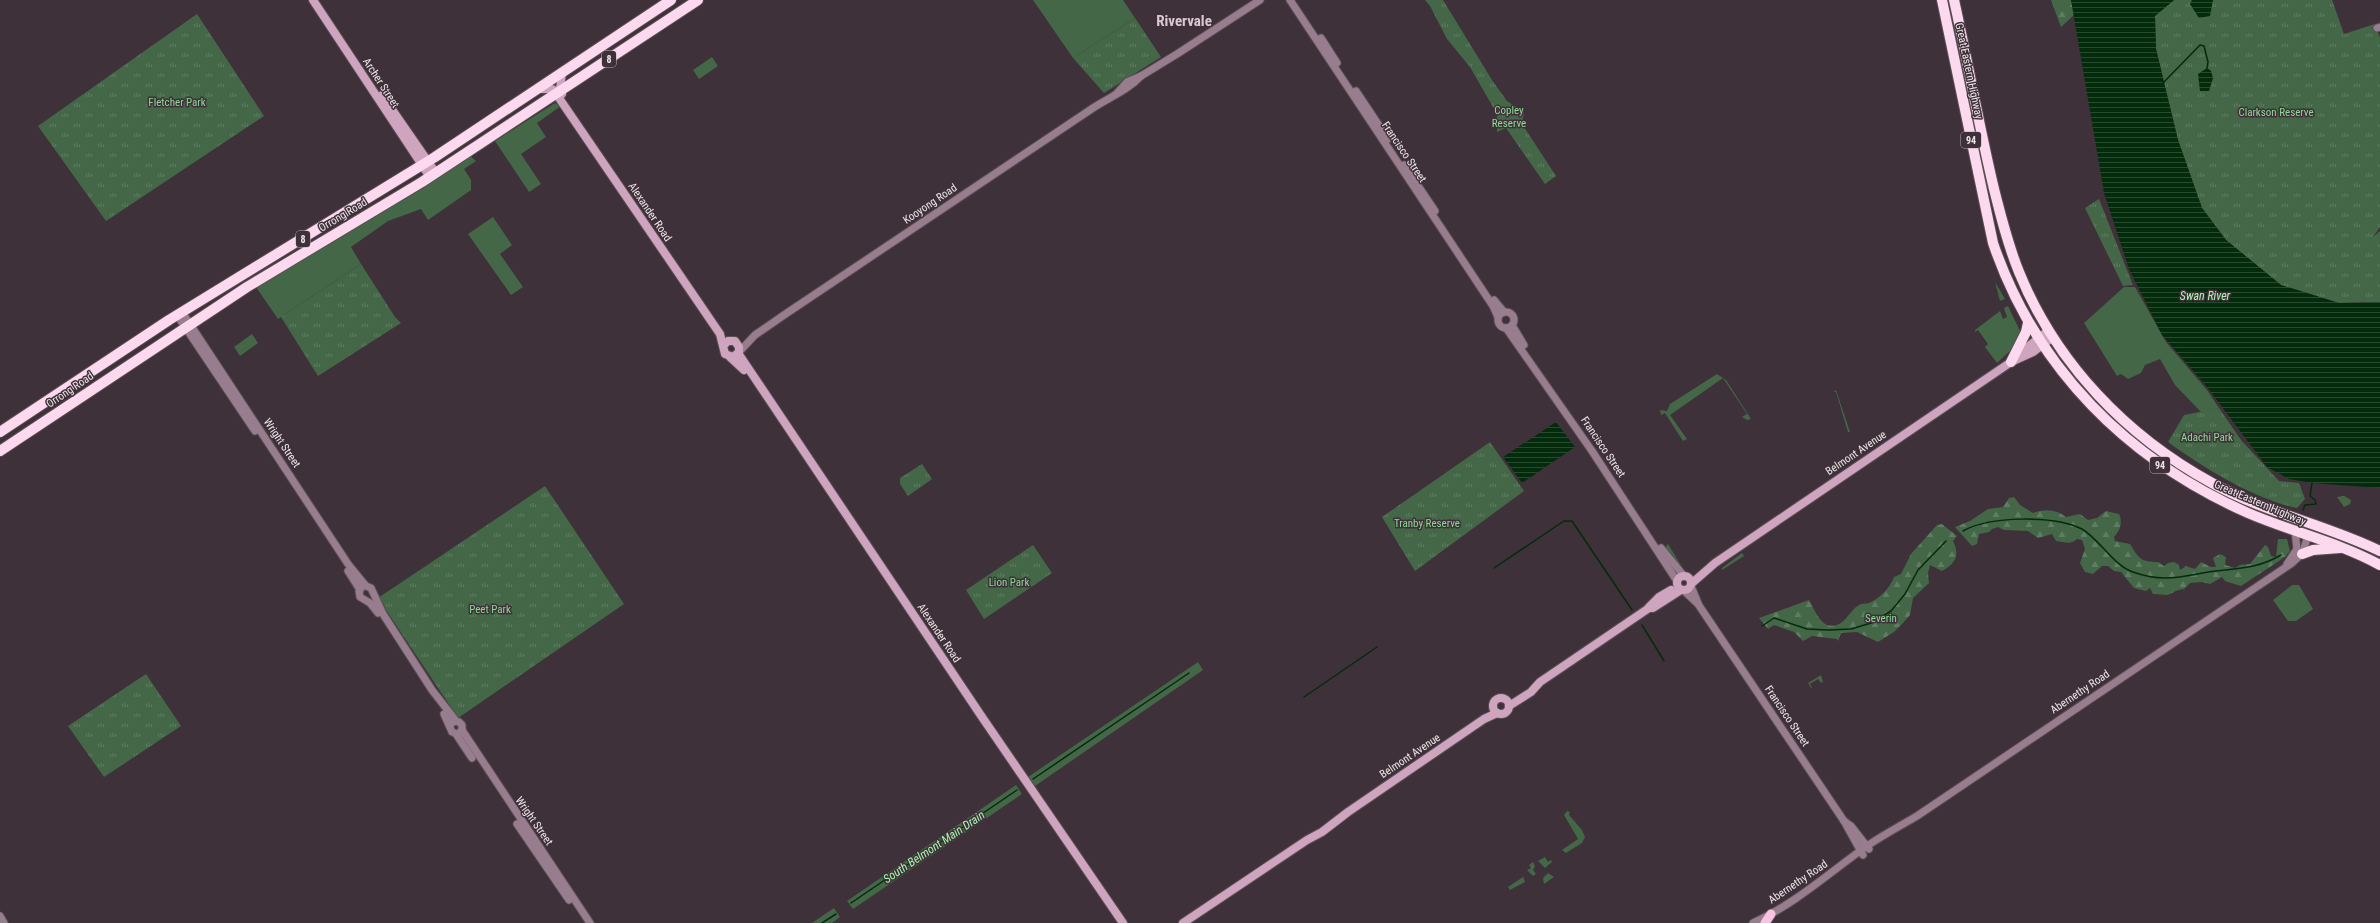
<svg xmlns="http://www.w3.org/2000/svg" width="2380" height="923" viewBox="0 0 2380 923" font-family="'Roboto Condensed',sans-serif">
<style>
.grass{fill:#436747}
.forest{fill:url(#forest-firs)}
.park{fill:url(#park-tufts)}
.water{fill:url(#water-rules)}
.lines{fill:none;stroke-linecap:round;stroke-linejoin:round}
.stream{stroke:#032b0c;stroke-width:1.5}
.tertiary-casing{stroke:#5b4e55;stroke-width:9}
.secondary-casing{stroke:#5b4e55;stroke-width:10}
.primary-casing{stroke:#5b4e55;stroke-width:11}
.trunk-casing{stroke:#5b4e55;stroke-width:12}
.tertiary{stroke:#977d8d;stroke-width:7}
.secondary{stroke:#cea4be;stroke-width:8}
.primary{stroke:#f9c2e3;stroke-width:9}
.trunk{stroke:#fcd9ee;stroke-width:10}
.labels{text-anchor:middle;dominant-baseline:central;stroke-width:3;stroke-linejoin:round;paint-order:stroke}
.shield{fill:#3f3139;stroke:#b9aeb4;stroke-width:1}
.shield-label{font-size:10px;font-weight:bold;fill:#ede4e9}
.street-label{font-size:11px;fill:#ede4e9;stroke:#3f3139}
.park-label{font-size:11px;fill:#8ed896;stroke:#3f3139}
.water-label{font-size:12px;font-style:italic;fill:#abf6b2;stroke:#3f3139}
.district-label{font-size:15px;font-weight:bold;fill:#dbc8d3;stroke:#3f3139}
</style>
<defs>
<pattern id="forest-firs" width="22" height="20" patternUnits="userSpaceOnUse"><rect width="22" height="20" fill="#436747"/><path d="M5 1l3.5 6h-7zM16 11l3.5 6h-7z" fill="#5e7d62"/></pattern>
<pattern id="park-tufts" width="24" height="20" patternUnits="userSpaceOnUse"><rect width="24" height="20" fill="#436747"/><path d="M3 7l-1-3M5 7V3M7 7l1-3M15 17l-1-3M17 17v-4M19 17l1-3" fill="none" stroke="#5e7d62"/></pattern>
<pattern id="water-rules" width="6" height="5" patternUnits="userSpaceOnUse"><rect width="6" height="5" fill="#032b0c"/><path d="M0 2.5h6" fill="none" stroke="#284a2f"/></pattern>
</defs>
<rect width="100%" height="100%" fill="#3f3139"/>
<g class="grass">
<path d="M 1033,0 L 1123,0 L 1135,18 L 1073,58 Z"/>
<path d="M 712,57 L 718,66 L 699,79 L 693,70 Z"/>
<path d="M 555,103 L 561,106 L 537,123 L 546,137 L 521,154 L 541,184 L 529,192 L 495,141 Z"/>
<path d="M 470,156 L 476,161 L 464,169 L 471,180 L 471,190 L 428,220 L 421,209 L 388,221 L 351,247 L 361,264 L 278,319 L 256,287 Z"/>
<path d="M 493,217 L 512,245 L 500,254 L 523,287 L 511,295 L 468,234 Z"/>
<path d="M 1995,282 L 2005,299 L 2000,301 Z"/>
<path d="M 2124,287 L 2135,287 L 2166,342 L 2207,390 L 2219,408 L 2201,412 L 2175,385 L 2160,359 L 2145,365 L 2141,373 L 2128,379 L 2121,374 L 2117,376 L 2084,323 Z"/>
<path d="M 2008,306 L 2021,333 L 2010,351 L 1997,363 L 1985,347 L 1988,344 L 1978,330 L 1975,332 L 1975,330 L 2000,311 L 2003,319 L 2007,317 L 2004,308 Z"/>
<path d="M 252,334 L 258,343 L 240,356 L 234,347 Z"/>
<path d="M 1717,374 L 1726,380 L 1751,419 L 1747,420 L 1748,417 L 1747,420 L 1742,417 L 1747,414 L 1723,378 L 1670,415 L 1687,439 L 1683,441 L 1665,413 L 1661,415 L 1660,410 L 1667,411 L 1670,404 Z"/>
<path d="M 1836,390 L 1850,432 L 1848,432 L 1836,392 L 1834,392 Z"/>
<path d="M 1668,544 L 1682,567 L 1680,569 L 1665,548 Z"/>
<path d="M 2292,585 L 2299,585 L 2313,609 L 2296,621 L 2288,621 L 2273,600 Z"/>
<path d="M 1198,662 L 1203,670 L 1035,786 L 1028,777 Z"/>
<path d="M 1821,675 L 1823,682 L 1821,683 L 1818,679 L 1810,684 L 1812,688 L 1811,688 L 1808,683 Z"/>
<path d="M 1016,785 L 1022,794 L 853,909 L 847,901 Z"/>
<path d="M 1567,811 L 1570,812 L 1569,815 L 1582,830 L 1585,837 L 1582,843 L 1566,853 L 1562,850 L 1578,839 L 1564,815 Z"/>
<path d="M 1545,857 L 1548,862 L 1551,860 L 1552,862 L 1545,868 L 1538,861 Z"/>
<path d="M 1533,862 L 1535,866 L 1533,870 L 1536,874 L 1533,876 L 1527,870 L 1531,868 L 1529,865 Z"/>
<path d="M 1522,873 L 1525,882 L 1510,890 L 1508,887 L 1523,877 Z"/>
<path d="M 1548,873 L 1554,877 L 1544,884 L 1543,878 Z"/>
<path d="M 834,908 L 840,917 L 832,923 L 812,923 Z"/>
</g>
<g class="forest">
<path d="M 2051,0 L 2071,0 L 2074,15 L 2061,27 Z"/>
<path d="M 2014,497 L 2020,505 L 2033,513 C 2045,509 2055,509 2066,517 L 2080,514 L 2088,520 L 2097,518 L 2106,511 L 2119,514 C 2123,523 2120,530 2114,537 L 2115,541 L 2130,544 C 2139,559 2141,562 2158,562 L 2164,566 L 2168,563 L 2174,562 L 2179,565 L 2180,570 L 2186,566 L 2195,569 L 2201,562 L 2211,567 L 2216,567 L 2213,558 L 2220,554 L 2226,557 L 2225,565 L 2235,568 L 2240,565 L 2250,564 L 2265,545 L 2268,547 L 2271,556 L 2276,557 L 2278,539 L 2287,539 L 2290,551 L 2285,557 L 2241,586 L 2225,581 L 2222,577 L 2210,584 L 2202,582 L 2190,583 L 2184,589 C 2174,590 2171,595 2166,595 C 2163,595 2156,594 2153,594 L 2150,588 L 2146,591 L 2134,588 L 2121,572 L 2114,571 L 2108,566 L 2102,566 L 2093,574 L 2085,572 L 2080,563 L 2085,549 L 2082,540 L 2077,539 C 2071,545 2064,542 2056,541 L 2052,534 L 2038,538 L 2028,531 L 2004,530 L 1998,527 L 1992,529 L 1989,532 L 1979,534 L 1977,544 L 1972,546 L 1955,527 L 1970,521 L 1988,509 L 2003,507 L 2009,498 Z"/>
<path d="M 1942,524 L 1957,536 L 1953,541 C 1960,555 1956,563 1942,571 L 1930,565 L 1928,573 L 1929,583 L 1913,598 L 1910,615 L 1903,623 L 1894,632 L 1878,642 L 1857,632 L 1841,633 L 1838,641 L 1837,639 L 1812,636 L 1803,641 L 1794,632 L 1774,625 L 1768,629 L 1759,618 L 1809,600 C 1813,607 1819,622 1827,625 C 1844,630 1849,610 1859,605 C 1862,603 1866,604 1869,603 C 1880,598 1890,588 1894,577 L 1901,574 L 1911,554 L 1937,525 Z"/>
<path d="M 1742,553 L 1744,556 L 1722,570 L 1722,568 Z"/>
</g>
<g class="park">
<path d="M 1425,0 L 1443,0 L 1492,80 L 1507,101 L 1524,112 L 1522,124 L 1556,176 L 1545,184 L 1506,128 L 1497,132 L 1497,114 L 1470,67 L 1447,39 L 1430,6 Z"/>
<path d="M 2174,0 L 2332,0 L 2344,34 L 2375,24 L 2380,38 L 2380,227 L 2373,237 L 2380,231 L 2380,302 L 2339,303 L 2281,285 L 2226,240 L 2202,208 L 2178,140 L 2156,49 L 2155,16 Z"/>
<path d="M 197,14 L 264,116 L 106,221 L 38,126 Z"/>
<path d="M 1135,18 L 1161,57 L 1104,93 L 1073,58 Z"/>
<path d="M 2099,199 L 2133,285 L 2123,286 L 2085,208 Z"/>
<path d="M 361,264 L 395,317 L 401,323 L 318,376 L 281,317 Z"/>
<path d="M 2219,408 L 2241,440 L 2279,481 L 2299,483 L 2305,499 L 2297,508 C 2256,500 2202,467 2168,442 L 2184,415 Z"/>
<path d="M 1490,442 L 1524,491 L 1415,571 L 1382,517 Z"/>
<path d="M 922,464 L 932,479 L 908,496 L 900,484 L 900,478 Z"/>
<path d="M 545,486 L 624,604 L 458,718 L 378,598 Z"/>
<path d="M 2344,496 L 2351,500 L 2350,504 L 2344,507 L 2337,497 Z"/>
<path d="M 1033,545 L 1052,573 L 984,619 L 966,590 Z"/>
<path d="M 146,674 L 181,726 L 104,777 L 68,726 Z"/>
</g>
<g class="water">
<path d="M 2071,0 L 2174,0 L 2155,16 L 2156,49 L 2178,140 L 2202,208 L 2226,240 L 2281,285 L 2339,303 L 2380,302 L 2380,488 L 2312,483 L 2289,479 L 2267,467 L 2207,387 L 2162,335 L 2129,269 L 2104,193 Z"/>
<path d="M 2192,0 L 2213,0 L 2210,16 L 2199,18 L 2190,4 Z"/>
<path d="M 2207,68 L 2211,71 L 2213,78 L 2209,91 L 2200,91 L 2198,74 Z"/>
<path d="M 1556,422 L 1575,447 L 1522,483 L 1503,457 Z"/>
</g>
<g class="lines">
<g class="stream">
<path d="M 2163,83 L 2200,45 L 2204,46 L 2208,62 L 2207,68"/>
<path d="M 2303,510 L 2305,505 L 2316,504 L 2315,500 L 2310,496 L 2312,483"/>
<path d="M 1963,531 C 1989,516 2055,515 2082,529 C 2099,539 2114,566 2133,572 C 2166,584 2184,575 2216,571 C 2240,568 2259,568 2281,555"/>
<path d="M 1494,568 L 1564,521 L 1572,521 L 1632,610"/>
<path d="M 1642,625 L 1664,661"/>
<path d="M 1762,626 L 1774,618 L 1807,629 L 1828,630 L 1851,629 L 1871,623 L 1891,611 L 1905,594 L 1918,570 L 1946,541"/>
<path d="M 1304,697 L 1377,647"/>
<path d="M 1033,779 L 1189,673"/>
<path d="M 851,903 L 1017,790"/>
<path d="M 822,923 L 836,914"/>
</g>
<g class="tertiary-casing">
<g id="tertiary">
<path d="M 1290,0 L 1493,306 L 1498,317"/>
<path d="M 2377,28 L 2380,27"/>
<path d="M 1321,38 L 1337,63"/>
<path d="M 1356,91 L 1388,139"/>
<path d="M 1117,93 L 1127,82 L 1141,76 L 1177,54 L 1260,0"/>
<path d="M 1404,165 L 1435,211"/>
<path d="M 1494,300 L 1504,312"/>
<circle cx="1506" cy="320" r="8"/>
<path d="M 182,312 L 348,564 L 366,586 L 371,588 L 383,614 L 432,690 L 456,721"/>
<path d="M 177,315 L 255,431"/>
<path d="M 1512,325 L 1524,345"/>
<path d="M 1506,328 L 1592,451 L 1677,581"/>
<path d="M 739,352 L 755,335 L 784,315 L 1093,108 C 1110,97 1128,90 1141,76"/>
<path d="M 1661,548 L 1684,576"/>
<path d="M 2287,564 L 2297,549 L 2295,531"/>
<path d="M 348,571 L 360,590"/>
<path d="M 1691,586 L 1698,603"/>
<path d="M 362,587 L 359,591 L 360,597 L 370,603 L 378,613"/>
<path d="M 1683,590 L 1698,604 L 1844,821 L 1863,855"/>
<path d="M 444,714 L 452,732 L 458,734 L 462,730 L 462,725 L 459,722 L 454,721 L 450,725"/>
<path d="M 462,730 L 590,923"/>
<path d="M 456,734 L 472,758"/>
<path d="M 1844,821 L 1851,826 L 1869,849"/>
<path d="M 517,824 L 569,900"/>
<path d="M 0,916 L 4,923"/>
<path d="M 1753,923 C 1795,904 1830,872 1867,846 C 1883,835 1900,826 1917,816 L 2292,563 L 2302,554 L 2308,536"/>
</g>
</g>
<g class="secondary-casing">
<g id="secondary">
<path d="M 313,0 L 430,177"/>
<path d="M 562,72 L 559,98 L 720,334 L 725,354 L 733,357 L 739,352 L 739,347 L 735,341 L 728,341 L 724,345"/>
<path d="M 537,89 L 552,89 L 562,94"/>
<path d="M 382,95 L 436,173"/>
<path d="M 738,353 L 982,717 L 1123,923"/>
<path d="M 730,357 L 744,370"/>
<path d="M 2015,357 L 2049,330"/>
<circle cx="1684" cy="583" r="7"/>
<path d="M 1691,584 L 1715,563 L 2011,362 L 2033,352 L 2053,337"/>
<path d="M 1649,607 L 1659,597 L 1671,590"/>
<circle cx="1501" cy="706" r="8"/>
<path d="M 1509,706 L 1531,692 L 1540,682 L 1649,608 L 1653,608 L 1681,590"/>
<path d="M 1183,923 L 1307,840 L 1322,832 L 1348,812 L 1484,719 L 1497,713"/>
</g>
</g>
<g class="primary-casing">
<path id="primary" d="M 1765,923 L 1771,914"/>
</g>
<g class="trunk-casing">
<g id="trunk">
<path d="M 1942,0 L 1993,243 C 2036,369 2128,460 2248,513 C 2292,532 2338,542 2380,565"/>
<path d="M 1954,0 C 1968,63 1979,126 1994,189 C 2001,217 2008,245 2019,272 C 2056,363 2126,436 2212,483 C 2265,513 2325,524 2380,551"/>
<path d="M 2011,362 L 2026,332 L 2028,323"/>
<path d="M 0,432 L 169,320 L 435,157 L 671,0"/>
<path d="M 0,451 L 247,287 L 422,182 L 698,0"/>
<path d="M 2302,554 L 2313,550 L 2340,548"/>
</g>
</g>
<use href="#tertiary" class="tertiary"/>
<use href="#secondary" class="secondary"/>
<use href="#primary" class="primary"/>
<use href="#trunk" class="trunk"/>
</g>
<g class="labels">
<g class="shield">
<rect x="602" y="51" width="14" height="16" rx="3"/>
<rect x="1961" y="132" width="20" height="16" rx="3"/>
<rect x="296" y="231" width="14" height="16" rx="3"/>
<rect x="2150" y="457" width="20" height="16" rx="3"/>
</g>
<g class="shield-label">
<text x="609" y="59">8</text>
<text x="1971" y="140">94</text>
<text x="303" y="239">8</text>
<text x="2160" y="465">94</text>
</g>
<g class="street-label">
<text transform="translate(1969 71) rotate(78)">Great Eastern Highway</text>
<text transform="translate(381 83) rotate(57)">Archer Street</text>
<text transform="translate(1404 152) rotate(56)">Francisco Street</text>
<text transform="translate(930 204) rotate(-34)">Kooyong Road</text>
<text transform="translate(650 212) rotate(56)">Alexander Road</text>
<text transform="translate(343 215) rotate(-31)">Orrong Road</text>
<text transform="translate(70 390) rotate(-34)">Orrong Road</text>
<text transform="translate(282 443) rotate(56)">Wright Street</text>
<text transform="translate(1603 447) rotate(56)">Francisco Street</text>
<text transform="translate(1856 453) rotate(-34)">Belmont Avenue</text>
<text transform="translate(2260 503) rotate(23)">Great Eastern Highway</text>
<text transform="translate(939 633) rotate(56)">Alexander Road</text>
<text transform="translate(2080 692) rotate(-34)">Abernethy Road</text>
<text transform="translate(1787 716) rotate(56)">Francisco Street</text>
<text transform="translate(1410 756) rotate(-34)">Belmont Avenue</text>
<text transform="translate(534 821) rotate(55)">Wright Street</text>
<text transform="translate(1798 882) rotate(-34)">Abernethy Road</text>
</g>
<g class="park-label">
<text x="177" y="102">Fletcher Park</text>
<text x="1509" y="110">Copley<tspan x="1509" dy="13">Reserve</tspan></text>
<text x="2276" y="112">Clarkson Reserve</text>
<text x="2207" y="437">Adachi Park</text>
<text x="1427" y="523">Tranby Reserve</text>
<text x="1009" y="582">Lion Park</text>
<text x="490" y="609">Peet Park</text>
<text x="1881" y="618">Severin</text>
</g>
<g class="water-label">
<text x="2205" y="296">Swan River</text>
<text transform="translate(934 847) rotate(-34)">South Belmont Main Drain</text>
</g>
<g class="district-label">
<text x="1184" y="21">Rivervale</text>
</g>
</g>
</svg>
